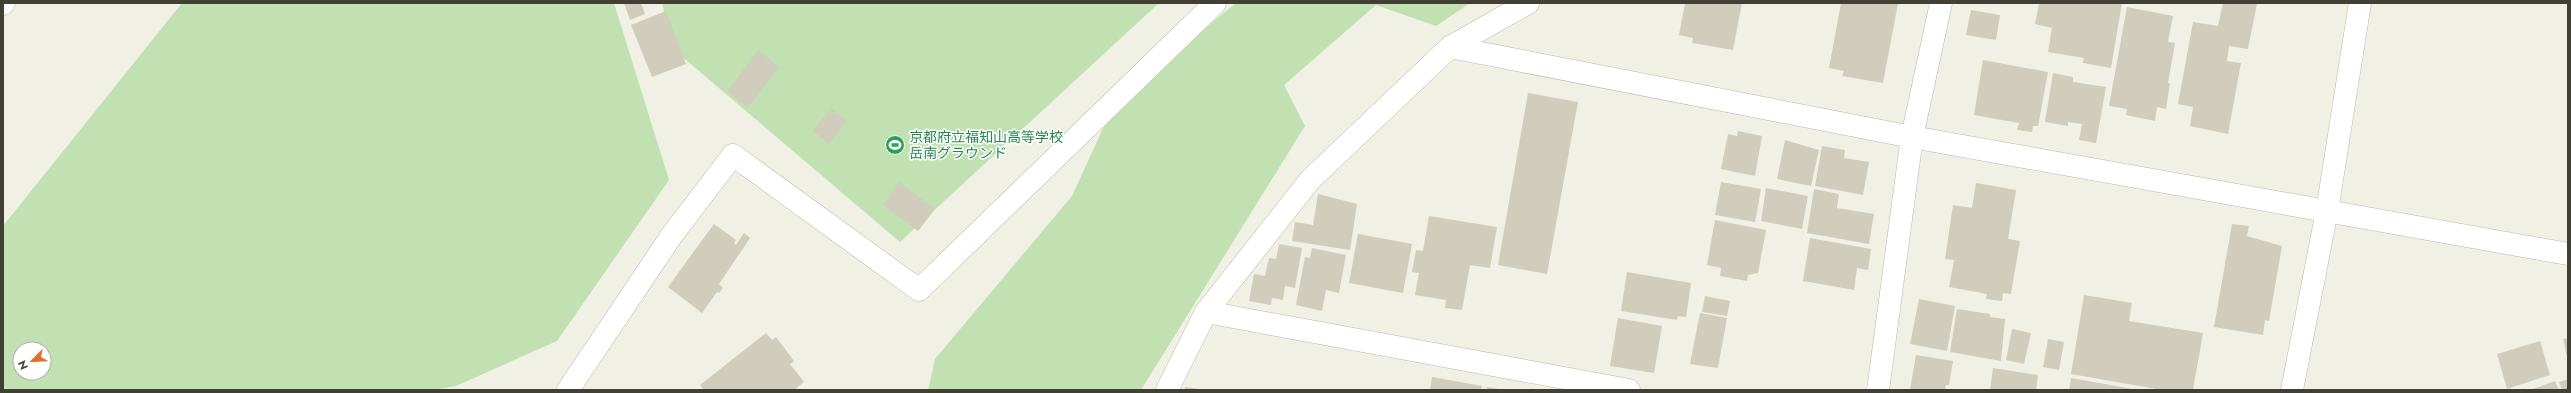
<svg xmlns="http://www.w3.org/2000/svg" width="2571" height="393" viewBox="0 0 2571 393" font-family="Jost,'Noto Sans JP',sans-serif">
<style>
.green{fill:#c1e1b2;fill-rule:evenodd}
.building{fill:#d1cdbc}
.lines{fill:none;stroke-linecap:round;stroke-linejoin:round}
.minor-casing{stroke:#bbb9a9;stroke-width:23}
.minor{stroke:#fff;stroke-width:22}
.labels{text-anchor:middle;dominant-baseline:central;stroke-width:3;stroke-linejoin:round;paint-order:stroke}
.leisure-label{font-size:14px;fill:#27864d;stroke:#fff;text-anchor:start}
</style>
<rect width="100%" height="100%" fill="#f0f0e5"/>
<g class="green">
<path d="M 182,3 L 614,3 L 669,180 L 557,341 L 456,386 L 433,390 L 3,390 L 3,226 ZM 20,349 L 44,349 L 44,373 L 20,373 Z"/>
<path d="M 662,3 L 1159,3 L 900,242 L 673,49 Z"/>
<path d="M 1236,3 L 1470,3 L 1436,26 L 1376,5 L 1284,85 L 1305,126 L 1141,390 L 928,390 L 935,359 L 1072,196 L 1116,100 Z"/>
</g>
<g class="building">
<path d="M 624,3 L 641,3 L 645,14 L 630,20 Z"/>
<path d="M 1685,3 L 1742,3 L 1733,50 L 1692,43 L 1693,38 L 1679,35 Z"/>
<path d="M 1841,3 L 1898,3 L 1883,83 L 1842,76 L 1844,71 L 1829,68 Z"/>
<path d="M 2039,3 L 2122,3 L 2111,68 L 2083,63 L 2084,58 L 2048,52 L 2052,28 L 2035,24 Z"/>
<path d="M 2223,3 L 2257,3 L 2248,49 L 2229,46 L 2227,61 L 2241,63 L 2228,134 L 2190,126 L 2193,107 L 2178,104 L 2193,22 L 2218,26 Z"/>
<path d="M 2127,7 L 2173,16 L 2168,42 L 2175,43 L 2168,83 L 2170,83 L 2166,109 L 2157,107 L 2155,121 L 2126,115 L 2127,109 L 2109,106 Z"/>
<path d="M 1971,10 L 2000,15 L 1996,40 L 1966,35 Z"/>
<path d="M 666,11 L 686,64 L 652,77 L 631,25 Z"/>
<path d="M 758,50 L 779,67 L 748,108 L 727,92 Z"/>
<path d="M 1983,60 L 2048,72 L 2038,126 L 2033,126 L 2032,132 L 2017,130 L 2019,123 L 1974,115 Z"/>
<path d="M 2053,73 L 2073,77 L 2073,82 L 2106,87 L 2096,143 L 2079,140 L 2082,124 L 2068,122 L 2068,126 L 2045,122 Z"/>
<path d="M 1528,93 L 1578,102 L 1547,274 L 1498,265 Z"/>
<path d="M 831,108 L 847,121 L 829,144 L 813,131 Z"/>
<path d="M 1738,131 L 1762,136 L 1755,176 L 1721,169 L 1728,134 L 1737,136 Z"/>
<path d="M 1785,140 L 1819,150 L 1811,186 L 1777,179 Z"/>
<path d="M 1822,146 L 1845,150 L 1844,158 L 1869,162 L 1863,195 L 1815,186 Z"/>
<path d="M 899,182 L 935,209 L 918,231 L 883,205 Z"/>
<path d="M 1721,182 L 1761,189 L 1755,222 L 1715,215 Z"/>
<path d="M 1976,183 L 2016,190 L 2008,239 L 2020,241 L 2011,294 L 2003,293 L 2002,301 L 1986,299 L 1987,294 L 1949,287 L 1954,260 L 1945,259 L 1953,205 L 1972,208 Z"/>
<path d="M 1766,188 L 1808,196 L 1802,229 L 1761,221 Z"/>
<path d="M 1814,189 L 1839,194 L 1837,208 L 1874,214 L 1869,244 L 1807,233 Z"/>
<path d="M 1318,194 L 1357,204 L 1350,250 L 1292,241 L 1295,222 L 1313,225 Z"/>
<path d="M 1429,216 L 1497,227 L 1490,268 L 1470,265 L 1462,310 L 1445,308 L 1446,300 L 1415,295 L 1419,273 L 1412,272 L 1416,250 L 1423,251 Z"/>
<path d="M 1715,220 L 1766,230 L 1758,273 L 1748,275 L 1747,281 L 1720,276 L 1721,268 L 1707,265 Z"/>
<path d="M 714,224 L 736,240 L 734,243 L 736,245 L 744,233 L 750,238 L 719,284 L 723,288 L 719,293 L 717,292 L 702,313 L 668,287 Z"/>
<path d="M 2232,224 L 2249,226 L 2247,236 L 2282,246 L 2269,321 L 2265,320 L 2263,335 L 2214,327 Z"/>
<path d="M 1358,234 L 1412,244 L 1403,293 L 1349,283 Z"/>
<path d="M 1810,238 L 1871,249 L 1868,270 L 1857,268 L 1854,290 L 1803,281 Z"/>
<path d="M 1279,244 L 1302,248 L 1295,288 L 1285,286 L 1283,300 L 1272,298 L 1271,305 L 1249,301 L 1254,274 L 1265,276 L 1269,258 L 1276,259 Z"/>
<path d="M 1312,248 L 1346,255 L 1339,293 L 1326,290 L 1322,311 L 1296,305 L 1305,257 L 1310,258 Z"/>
<path d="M 1627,272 L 1691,283 L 1686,317 L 1678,316 L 1677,320 L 1621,311 Z"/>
<path d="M 2084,295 L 2132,303 L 2129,321 L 2203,333 L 2193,390 L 2162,390 L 2071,374 Z"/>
<path d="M 1705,296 L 1730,301 L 1727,316 L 1702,312 Z"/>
<path d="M 1919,299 L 1955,306 L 1947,351 L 1910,344 Z"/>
<path d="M 1957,309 L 1990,314 L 1990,317 L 2005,319 L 2001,361 L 1950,352 Z"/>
<path d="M 1700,313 L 1727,318 L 1718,368 L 1690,364 Z"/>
<path d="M 1618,318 L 1662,326 L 1654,373 L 1610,366 Z"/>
<path d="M 2012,329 L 2031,333 L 2024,364 L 2006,360 Z"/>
<path d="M 766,333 L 772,340 L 776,337 L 794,361 L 790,364 L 804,382 L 794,390 L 704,390 L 700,385 Z"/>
<path d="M 2568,338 L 2568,357 L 2567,357 L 2563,339 Z"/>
<path d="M 2048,339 L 2064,342 L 2059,370 L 2043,367 Z"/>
<path d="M 2540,341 L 2550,375 L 2507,389 L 2497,354 Z"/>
<path d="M 1916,355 L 1953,361 L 1949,385 L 1946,385 L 1945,390 L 1910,390 Z"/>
<path d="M 1993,368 L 2038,375 L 2036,390 L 1990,390 Z"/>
<path d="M 1432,377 L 1482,386 L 1481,390 L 1430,390 Z"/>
<path d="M 2071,378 L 2133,389 L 2132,390 L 2069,390 Z"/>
<path d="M 2568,379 L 2568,390 L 2562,390 L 2559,382 Z"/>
<path d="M 2555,381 L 2559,390 L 2530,390 Z"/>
<path d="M 1185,387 L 1200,389 L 1200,390 L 1184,390 Z"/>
<path d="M 1487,387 L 1499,389 L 1499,390 L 1487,390 Z"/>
</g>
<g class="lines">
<g class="minor-casing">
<g id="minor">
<path d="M 3,4 L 4,3"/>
<path d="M 1450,47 L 1912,137 L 2568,254"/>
<path d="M 1206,312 L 1629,390"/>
<path d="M 568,390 L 672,235 L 733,155 L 919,290 L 1215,3"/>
<path d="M 1167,390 L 1206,312 L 1310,180 L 1450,47 L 1528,3"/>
<path d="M 1878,390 L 1912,137 L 1941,3"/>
<path d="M 2292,390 L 2327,211 L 2360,3"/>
</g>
</g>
<use href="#minor" class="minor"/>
</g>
<defs>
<g id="stadium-disc" transform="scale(1)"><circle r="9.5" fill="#2e9e5b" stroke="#fff"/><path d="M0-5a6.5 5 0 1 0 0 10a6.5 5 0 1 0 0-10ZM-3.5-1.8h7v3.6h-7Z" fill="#fff"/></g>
</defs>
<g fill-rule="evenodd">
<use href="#stadium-disc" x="895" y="145"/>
</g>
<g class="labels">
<g class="leisure-label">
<text x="909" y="137">京都府立福知山高等学校<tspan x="909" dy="16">岳南グラウンド</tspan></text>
</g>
</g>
<rect width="2571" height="393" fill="none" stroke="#424035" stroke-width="8"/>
<g transform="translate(32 361) rotate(246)"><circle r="19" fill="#ffffff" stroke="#b3b3ae"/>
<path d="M0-3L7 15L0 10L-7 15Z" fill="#e2702a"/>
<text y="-6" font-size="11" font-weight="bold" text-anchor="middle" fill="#424035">N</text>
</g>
</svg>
